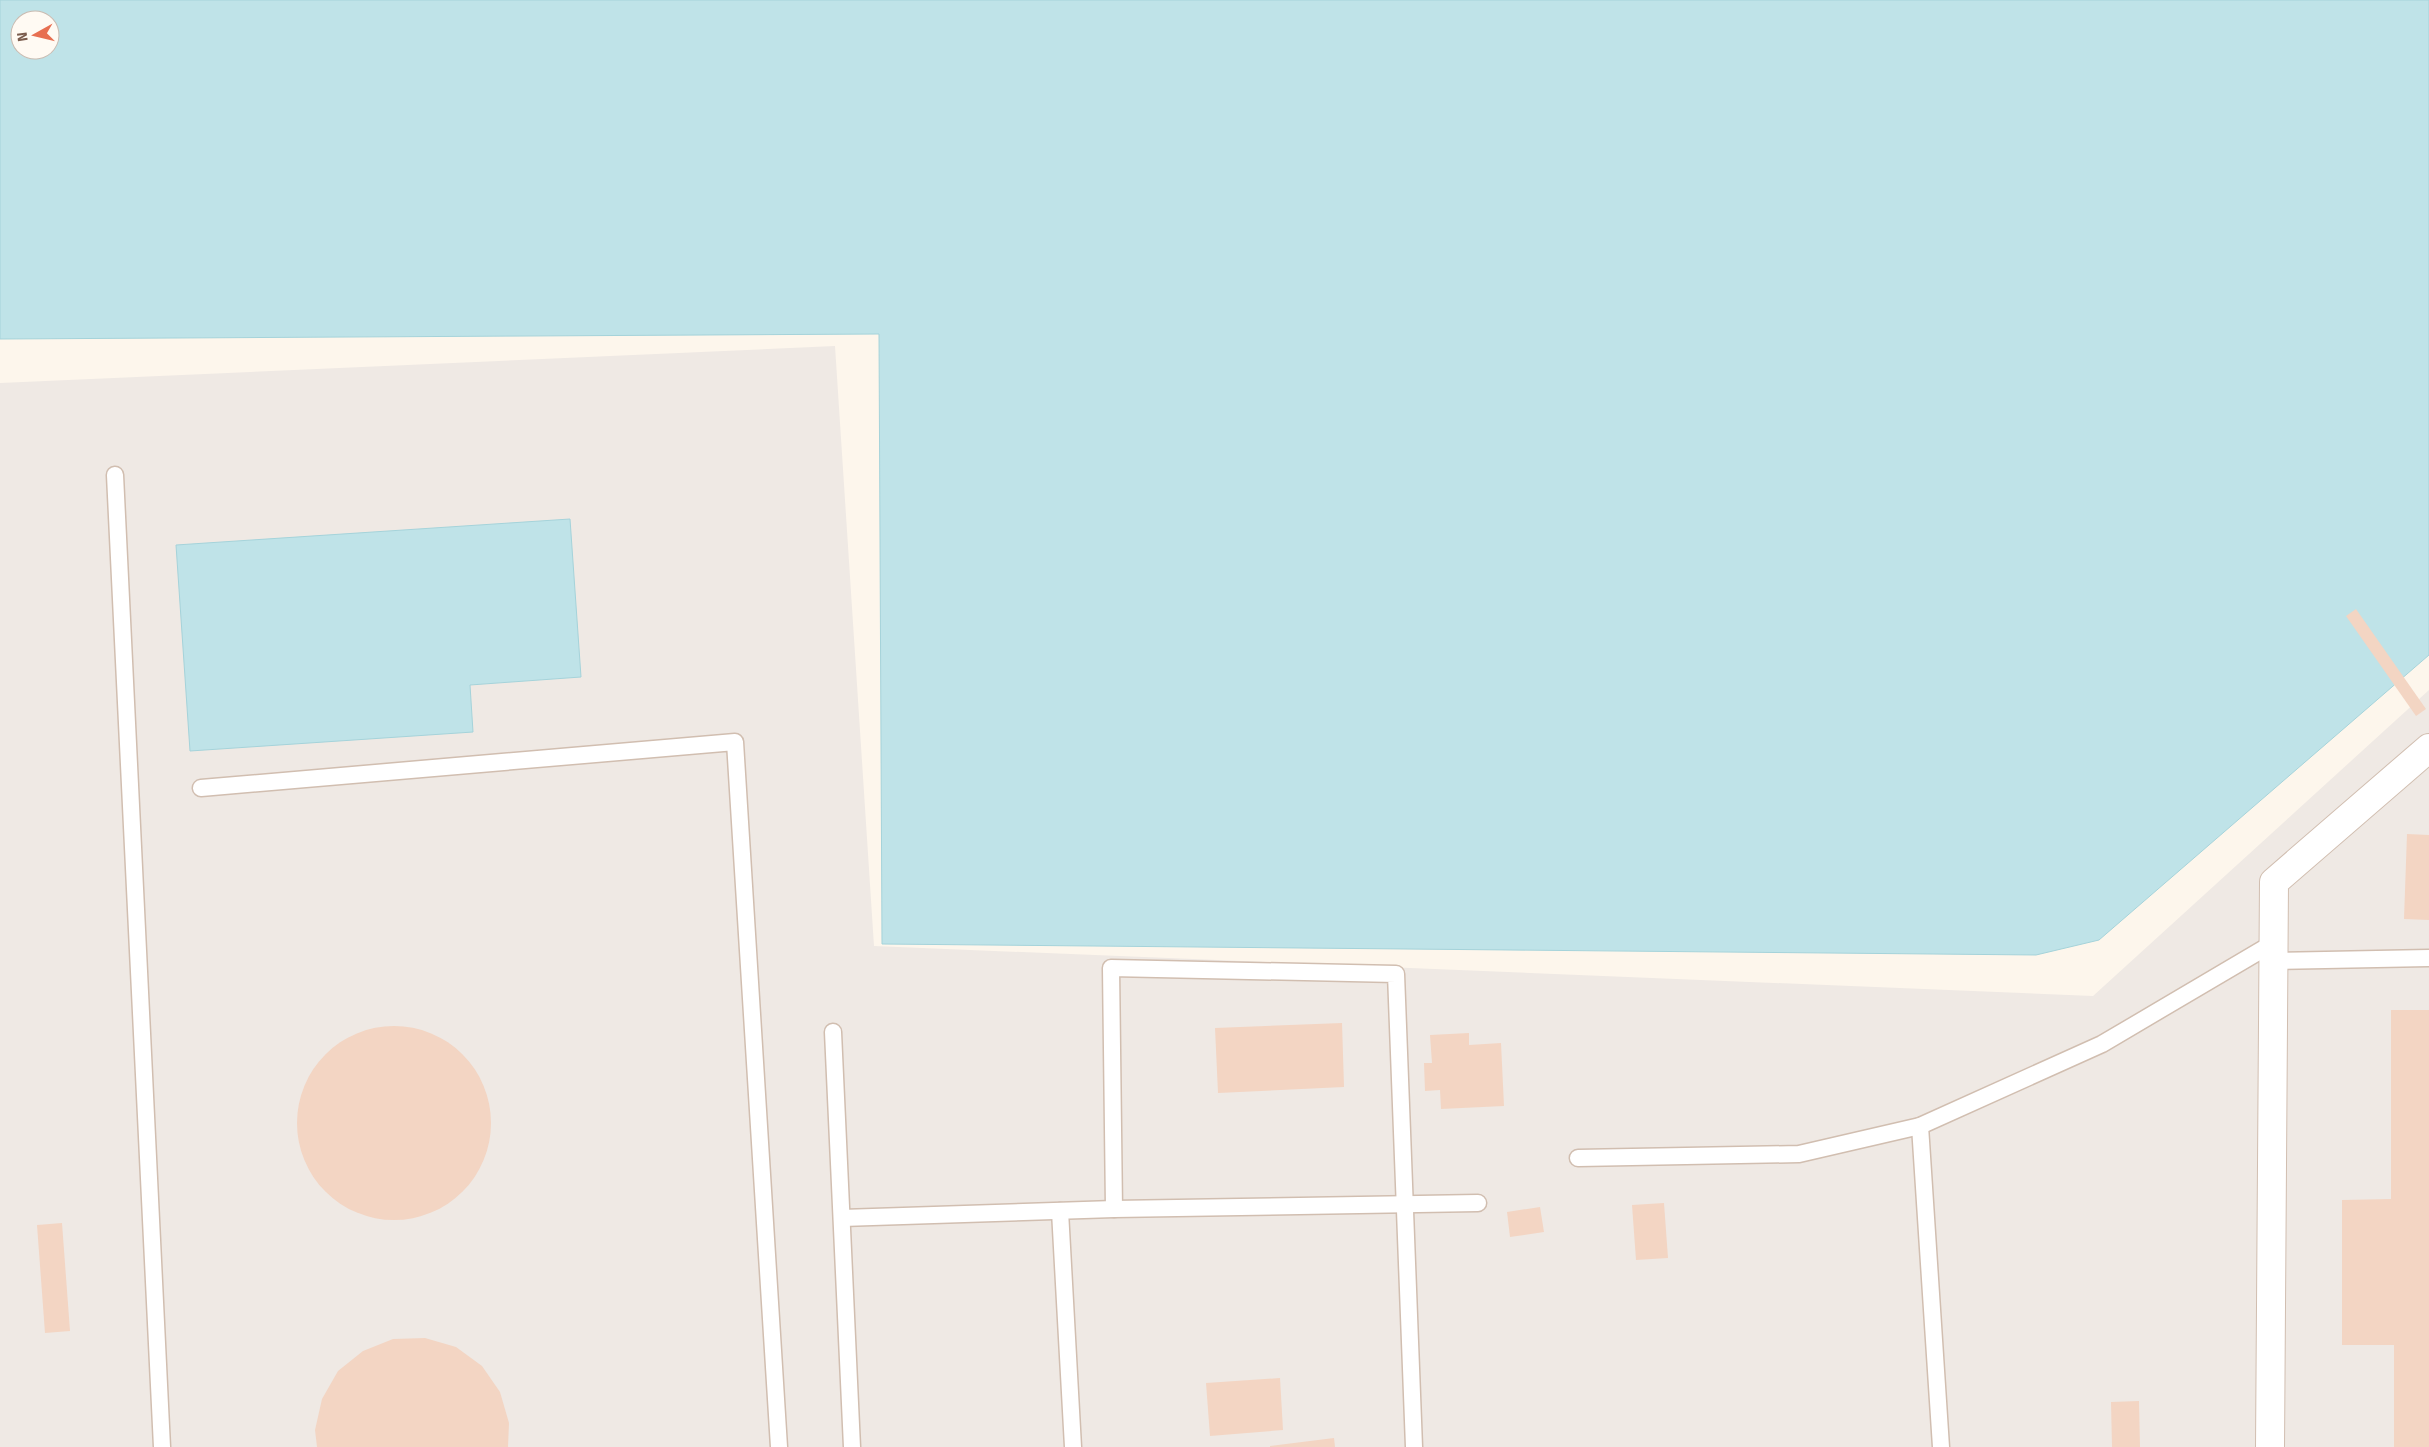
<svg xmlns="http://www.w3.org/2000/svg" width="2429" height="1447" viewBox="0 0 2429 1447" font-family="'Fira Sans',sans-serif">
<style>
.industrial{fill:#efe9e4}
.water{fill:#bfe3e8;stroke:#a5d3da;fill-rule:evenodd}
.building{fill:#f3d5c3}
.lines{fill:none;stroke-linecap:round;stroke-linejoin:round}
.lane-casing{stroke:#d1beb0;stroke-width:19}
.street-casing{stroke:#d1beb0;stroke-width:30}
.lane{stroke:#fff;stroke-width:16}
.street{stroke:#fff;stroke-width:28}
</style>
<rect width="100%" height="100%" fill="#fdf6ec"/>
<path class="industrial" d="M 835,346 L 874,946 L 2093,996 L 2429,690 L 2429,1447 L 0,1447 L 0,383 Z"/>
<g class="water">
<path d="M 0,0 L 2429,0 L 2429,655 L 2099,940 L 2036,955 L 882,944 L 879,334 L 0,339 ZM 20,20 L 50,20 L 50,50 L 20,50 Z"/>
<path d="M 570,519 L 581,677 L 470,685 L 473,732 L 190,751 L 176,545 Z"/>
</g>
<g class="building">
<path d="M 2356,609 L 2426,709 L 2416,716 L 2346,616 Z"/>
<path d="M 2407,834 L 2429,835 L 2429,920 L 2404,919 Z"/>
<path d="M 2391,1010 L 2429,1010 L 2429,1447 L 2394,1447 L 2394,1345 L 2342,1345 L 2342,1200 L 2391,1199 Z"/>
<path d="M 1342,1023 L 1344,1087 L 1218,1093 L 1215,1028 Z"/>
<circle cx="394" cy="1123" r="97"/>
<path d="M 1469,1033 L 1469,1045 L 1501,1043 L 1504,1106 L 1441,1109 L 1440,1090 L 1425,1091 L 1424,1063 L 1432,1063 L 1430,1035 Z"/>
<path d="M 1664,1203 L 1668,1258 L 1636,1260 L 1632,1205 Z"/>
<path d="M 1540,1207 L 1544,1232 L 1510,1237 L 1507,1212 Z"/>
<path d="M 62,1223 L 70,1331 L 45,1333 L 37,1225 Z"/>
<path d="M 425,1338 L 456,1347 L 482,1366 L 500,1392 L 509,1423 L 508,1447 L 317,1447 L 315,1430 L 322,1399 L 338,1371 L 363,1351 L 393,1339 Z"/>
<path d="M 1280,1378 L 1283,1430 L 1210,1436 L 1206,1383 Z"/>
<path d="M 2139,1401 L 2140,1447 L 2112,1447 L 2111,1402 Z"/>
<path d="M 1334,1438 L 1335,1447 L 1270,1447 L 1270,1446 Z"/>
</g>
<g class="lines">
<g class="lane-casing">
<g id="lane">
<path d="M 115,475 L 162,1447"/>
<path d="M 201,788 L 735,742 L 779,1447"/>
<path d="M 2275,961 L 2429,958"/>
<path d="M 833,1032 L 852,1447"/>
<path d="M 1920,1126 L 1941,1447"/>
<path d="M 1578,1158 L 1799,1154 L 1920,1126 L 2102,1044 L 2275,942"/>
<path d="M 1114,1209 L 1111,968 L 1396,974 L 1414,1447"/>
<path d="M 1060,1211 L 1073,1447"/>
<path d="M 842,1218 L 1114,1209 L 1478,1203"/>
</g>
</g>
<g class="street-casing">
<path id="street" d="M 2270,1447 L 2274,882 L 2429,748"/>
</g>
<use href="#lane" class="lane"/>
<use href="#street" class="street"/>
</g>
<g transform="translate(35 35) rotate(262)"><circle r="24" fill="#fffaf3" stroke="#cabbb1"/>
<path d="M0-4L9 19L0 12L-9 19Z" fill="#e76f51"/>
<text y="-8" font-size="14" font-weight="bold" text-anchor="middle" fill="#7a5c4d">N</text>
</g>
</svg>
